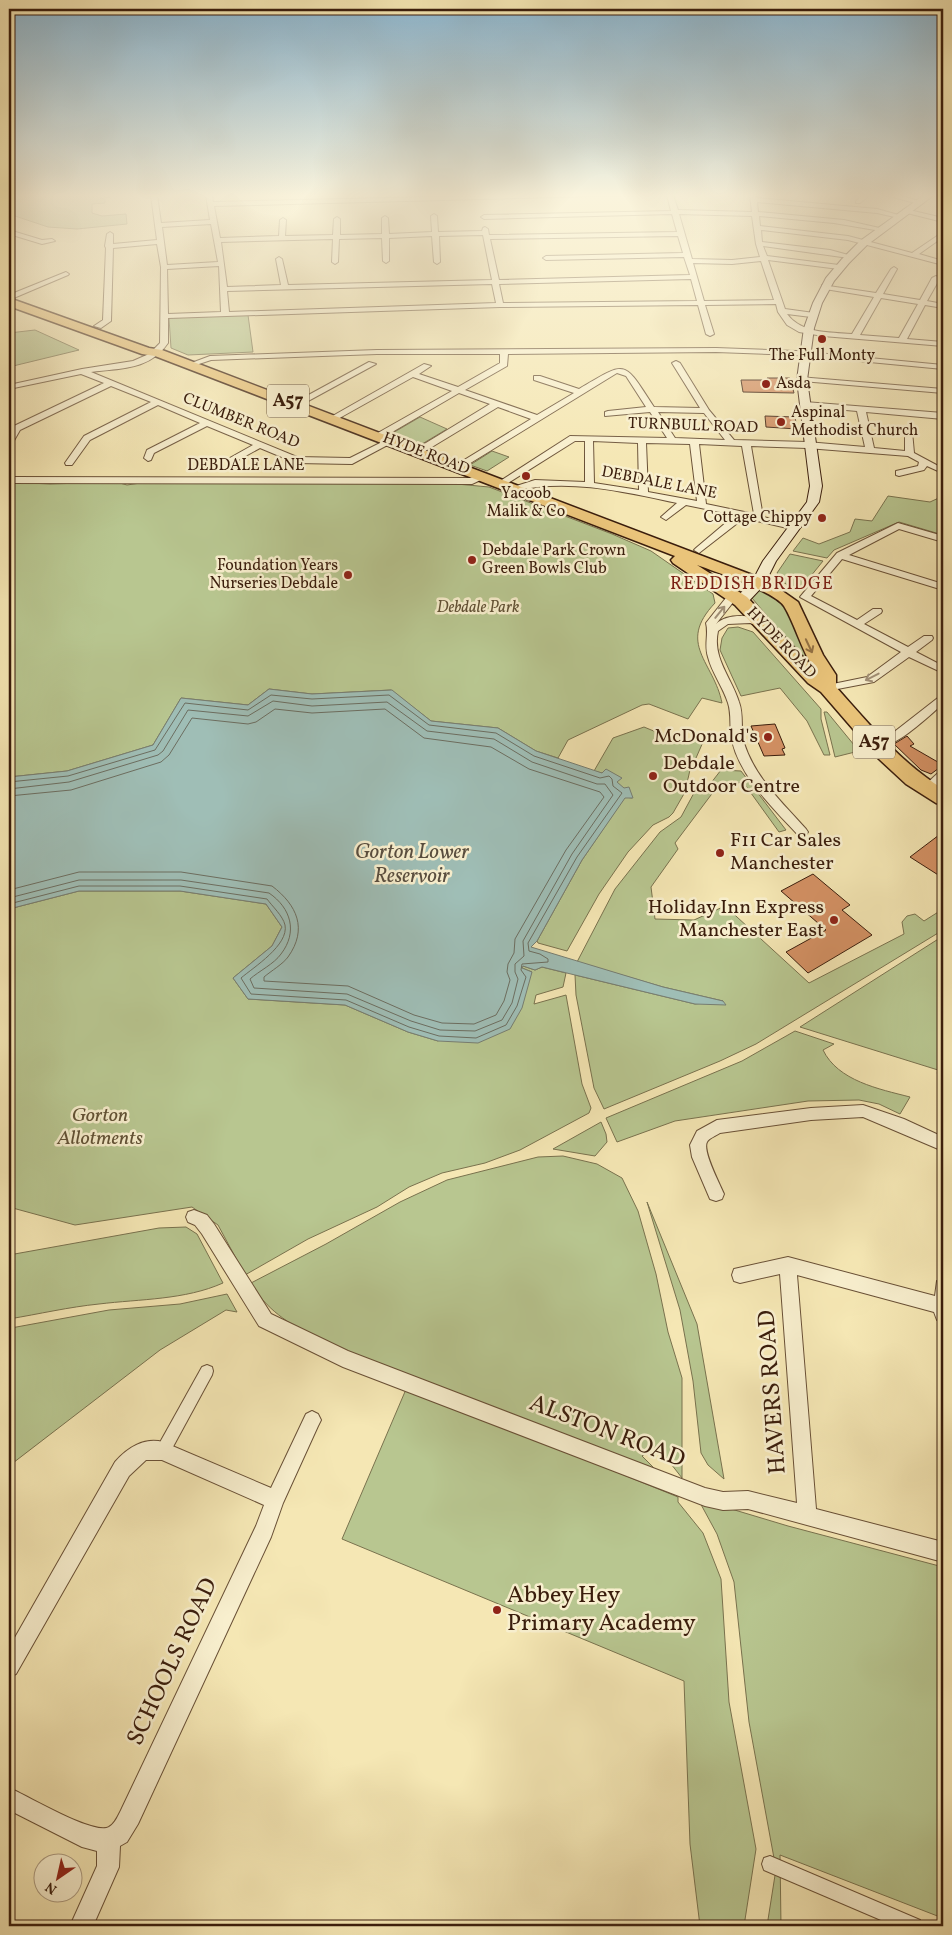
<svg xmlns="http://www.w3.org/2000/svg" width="952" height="1935" viewBox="0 0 952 1935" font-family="Vollkorn,serif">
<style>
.green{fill:#b8c690;stroke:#79724e}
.water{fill:#9fbeb6;stroke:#777e72}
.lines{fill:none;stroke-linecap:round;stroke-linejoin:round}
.shore{stroke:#6c6e61;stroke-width:1}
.stream{stroke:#777e72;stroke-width:4.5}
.building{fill:#d49164;stroke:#3a1d0c}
.pedestrian-casing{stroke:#695036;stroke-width:2}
.minor-casing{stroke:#695036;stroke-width:2}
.secondary-casing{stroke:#3a1d0c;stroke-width:2}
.trunk-casing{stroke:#3a1d0c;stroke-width:3}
.pedestrian{fill:#f8efce;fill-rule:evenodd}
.minor{fill:#f8efce;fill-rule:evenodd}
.secondary{fill:#f8efce;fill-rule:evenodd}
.trunk{fill:#eac47a;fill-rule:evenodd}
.oneway{stroke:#a29077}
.oneway2{stroke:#927043}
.poi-dot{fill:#8f2418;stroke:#f8efce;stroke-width:2}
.labels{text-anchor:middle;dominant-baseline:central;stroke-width:5;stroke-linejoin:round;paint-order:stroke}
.far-poi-label{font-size:16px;fill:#3a1d0c;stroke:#f8efce;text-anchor:start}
.far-street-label{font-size:16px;fill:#3a1d0c;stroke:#f8efce}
.far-park-label{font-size:16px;font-style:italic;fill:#605034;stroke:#f8efce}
.far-neighbourhood-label{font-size:18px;letter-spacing:1px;fill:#7a1f14;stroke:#f8efce}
.shield{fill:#f8efce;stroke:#735c46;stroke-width:1}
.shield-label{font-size:19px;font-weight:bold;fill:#3a1d0c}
.poi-label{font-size:20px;fill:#3a1d0c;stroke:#f8efce;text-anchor:end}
.park-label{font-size:20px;font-style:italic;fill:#605034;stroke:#f8efce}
.water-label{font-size:21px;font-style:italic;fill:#584d3f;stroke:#f8efce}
.near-street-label{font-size:24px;fill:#3a1d0c;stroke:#f8efce}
.near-poi-label{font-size:24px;fill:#3a1d0c;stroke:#f8efce;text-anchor:start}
</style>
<rect width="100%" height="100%" fill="#f5e7b4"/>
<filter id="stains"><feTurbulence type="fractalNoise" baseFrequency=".004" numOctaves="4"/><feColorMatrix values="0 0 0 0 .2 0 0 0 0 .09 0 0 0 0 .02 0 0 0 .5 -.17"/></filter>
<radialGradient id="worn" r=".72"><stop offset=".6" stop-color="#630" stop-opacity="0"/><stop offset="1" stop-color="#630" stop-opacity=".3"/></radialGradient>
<g class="green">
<path d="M 9,195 L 110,195 L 110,197 L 100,199 L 105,199 L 105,203 L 92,204 L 92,213 L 102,216 L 126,214 L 127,224 L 77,229 L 48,227 L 9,214 Z"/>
<path d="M 248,315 L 253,352 L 188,355 L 171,348 L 169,318 Z"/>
<path d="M 35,330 L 79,350 L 9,367 L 9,333 Z"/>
<path d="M 420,417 L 447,429 L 422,444 L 391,434 Z"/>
<path d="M 492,451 L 509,457 L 487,471 L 470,465 Z"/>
<path d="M 9,482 L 50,484 L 116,482 L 127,485 L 147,482 L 456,484 C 468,485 478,486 489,487 L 612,534 L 651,551 L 713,594 L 715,603 C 676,644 714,662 722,703 L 702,698 L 688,719 L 649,704 L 642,705 L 568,740 L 558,758 L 536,751 L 498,728 L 431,721 L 391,690 L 312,694 L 269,689 L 248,705 L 181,698 L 153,745 L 67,771 L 9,777 Z"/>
<path d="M 888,496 L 930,502 L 943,496 L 943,535 L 899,522 L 834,550 L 827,558 L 793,551 L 803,538 L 819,544 L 850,532 L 855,519 L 872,521 Z"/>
<path d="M 790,554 L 823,561 L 802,587 L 797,591 L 783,582 L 777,573 Z"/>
<path d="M 760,590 L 770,595 L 786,608 L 818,677 L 752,598 Z"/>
<path d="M 738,627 L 753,632 L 821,709 L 821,719 L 830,755 L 824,755 L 807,721 L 780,688 L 741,696 L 720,650 L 722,638 L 728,628 Z"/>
<path d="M 824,712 L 827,712 L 859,751 L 835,757 Z"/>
<path d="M 644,727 L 685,744 L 692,737 L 703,742 L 696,758 L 692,761 L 685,792 L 673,813 L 669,817 L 653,825 L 628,852 L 599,894 L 567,951 L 538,943 L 537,941 L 582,860 L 625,797 L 632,798 L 616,782 L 621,778 L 594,771 L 613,738 Z"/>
<path d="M 721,770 L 741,771 L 786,830 L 779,832 L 743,782 L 717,787 L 675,843 L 678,849 L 651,887 L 655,919 L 694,920 L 725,906 L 809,983 L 904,934 L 902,922 L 907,916 L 915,914 L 924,921 L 943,909 L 943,930 L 756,1044 L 720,1061 L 604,1109 L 594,1088 L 576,995 L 575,975 L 695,1004 L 723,1001 L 663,987 L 577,962 L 615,889 L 660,832 L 681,817 L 695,791 L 704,792 Z"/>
<path d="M 79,891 L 180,891 L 266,904 L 282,927 L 272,946 L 233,978 L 248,999 L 345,1005 L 408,1032 L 438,1041 L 532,972 L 522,968 L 523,966 L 535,970 L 542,967 L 566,973 L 563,987 L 536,995 L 534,1004 L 566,995 L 582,1084 L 591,1108 L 589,1113 L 520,1150 L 485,1163 L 442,1173 L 409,1187 L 377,1207 L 308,1239 L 245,1275 L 218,1225 L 192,1207 L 75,1225 L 9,1207 L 9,909 Z"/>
<path d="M 943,936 L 943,1069 L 938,1070 L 800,1027 Z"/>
<path d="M 795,1031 L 834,1044 L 823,1050 C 838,1081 879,1089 910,1097 L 900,1114 L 879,1104 L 859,1100 L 808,1101 L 675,1121 L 617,1142 L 606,1118 L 742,1061 Z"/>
<path d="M 601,1122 L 606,1134 L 607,1142 L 595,1156 L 553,1149 Z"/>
<path d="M 563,1156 L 597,1164 L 622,1178 L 638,1211 L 656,1274 L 668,1332 L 682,1378 L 682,1478 L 657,1446 L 642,1456 L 660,1474 L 314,1338 C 289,1323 266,1310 251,1283 L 326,1244 L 400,1202 L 447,1180 L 538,1157 Z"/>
<path d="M 647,1202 L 697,1324 L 724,1479 L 708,1465 L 701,1453 L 693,1381 L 680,1310 Z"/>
<path d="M 186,1227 L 197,1234 L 223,1283 C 185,1300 140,1299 99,1304 C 69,1307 39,1314 9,1319 L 9,1255 L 159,1228 Z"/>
<path d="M 227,1294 L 237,1312 L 226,1310 L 160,1350 L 9,1466 L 9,1329 L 11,1328 L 109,1310 L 180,1304 Z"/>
<path d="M 407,1387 L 678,1497 L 678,1502 L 703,1533 L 721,1579 L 729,1702 L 756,1849 L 744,1926 L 700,1926 L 690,1844 L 684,1681 L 342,1539 Z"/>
<path d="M 698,1499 L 788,1526 L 943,1567 L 943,1858 L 940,1917 L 780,1855 L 781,1926 L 767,1926 L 776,1869 L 749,1722 L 734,1582 L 717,1534 Z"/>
</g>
<path class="water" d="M 269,689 L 312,694 L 392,690 L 431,721 L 498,728 L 536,751 L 602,773 L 606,769 L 622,778 L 617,782 L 624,788 L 629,787 L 633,798 L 625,798 L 582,860 L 537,941 L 531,947 L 663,987 L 723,1001 L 726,1005 L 695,1004 L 542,967 L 535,970 L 523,966 L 522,968 L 532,972 L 522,1008 L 510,1029 L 478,1043 L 438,1041 L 408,1032 L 345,1005 L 248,999 L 233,978 L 272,946 L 282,927 L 266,904 L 180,891 L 79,891 L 9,909 L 9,777 L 67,771 L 153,745 L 181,698 L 248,705 Z"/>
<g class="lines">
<g class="shore">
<path d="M 9,782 L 68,776 L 155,750 L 185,703 L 248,710 L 271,695 L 312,699 L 389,695 L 429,725 L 496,733 L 534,756 L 600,778 L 609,776 L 612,779 L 613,786 L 622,793 L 577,857 L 528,943 L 529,951 L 540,954 L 548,959 L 548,962 L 522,964 L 521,970 L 526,977 L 517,1006 L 506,1025 L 476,1038 L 439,1036 L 409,1027 L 346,1000 L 251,994 L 241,978 C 254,967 289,945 285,925 C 283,916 272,906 267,899 L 180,886 L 79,886 L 9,904"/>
<path d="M 9,789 L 69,782 L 158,755 L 163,751 L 188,710 L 248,716 L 273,701 L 312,706 L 387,702 L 427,731 L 494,739 L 532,762 L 597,784 L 605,784 L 613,795 L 572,854 L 523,941 L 524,956 L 515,964 L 515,972 L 518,979 L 512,1003 L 502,1020 L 475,1031 L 440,1030 L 411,1021 L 347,994 L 254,988 L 250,979 C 259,971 274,964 281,954 C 298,932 291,908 269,893 L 181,880 L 79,880 L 9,898"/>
<path d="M 9,796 L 71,790 L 161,762 L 169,755 L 192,718 L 248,724 L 256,722 L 275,709 L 312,713 L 385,709 L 424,738 L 491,747 L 529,769 L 600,792 L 604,797 L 566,850 L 515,939 L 514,953 L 508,964 L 507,972 L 510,980 L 504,1001 L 496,1015 L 474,1024 L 442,1023 L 414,1015 L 348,986 L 264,981 L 264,977 C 271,971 283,964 288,957 C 308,929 297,905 272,886 L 181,872 L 79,872 L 9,890"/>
</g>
<path class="stream" d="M 939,1073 L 943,1072"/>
</g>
<g class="building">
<path d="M 767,378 L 790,378 L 794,393 L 743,392 L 741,380 L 767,380 Z"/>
<path d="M 765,416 L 795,417 L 797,429 L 766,427 Z"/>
<path d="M 775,724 L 785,748 L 782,749 L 785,755 L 764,756 L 751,726 Z"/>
<path d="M 907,736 L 914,744 L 910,746 L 943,765 L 931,774 L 921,770 L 894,744 Z"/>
<path d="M 943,832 L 943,878 L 910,857 Z"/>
<path d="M 813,874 L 850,905 L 842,910 L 872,935 L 808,973 L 786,952 L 826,930 L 781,891 Z"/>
</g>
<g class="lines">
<g class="pedestrian-casing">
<g id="pedestrian">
<path d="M 207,1365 L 212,1367 L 213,1371 L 212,1375 L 168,1456 L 163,1458 L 158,1456 L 156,1451 L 158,1446 L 202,1367 Z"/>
<path d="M 770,1856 L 920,1920 L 922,1926 L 895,1926 L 764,1870 L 762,1864 L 764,1858 Z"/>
</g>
</g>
<g class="minor-casing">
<g id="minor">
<path d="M 151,195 L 157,195 L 161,223 L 210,220 L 206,195 L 212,195 L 213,202 L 524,195 L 635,195 L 214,206 L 220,238 L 279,236 L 280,220 L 283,218 L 286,220 L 285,236 L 333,235 L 334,219 L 337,217 L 340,219 L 340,235 L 382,234 L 382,218 L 385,216 L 388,218 L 389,234 L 432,232 L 431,216 L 434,214 L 437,216 L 438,232 L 482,231 L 483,228 L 485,227 L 488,229 L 489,235 L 677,232 L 672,214 L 484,219 L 481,217 L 484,215 L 671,211 L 667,195 L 673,195 L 678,210 L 752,212 L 750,195 L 756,195 L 757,198 L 877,209 L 902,216 L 899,218 L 877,213 L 757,202 L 758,212 L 844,220 L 884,229 L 881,231 L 834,223 L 759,216 L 760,226 L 848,236 L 912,253 L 943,232 L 943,237 L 919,254 L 943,261 L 943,265 L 848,240 L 761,230 L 762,242 L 830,250 L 852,256 L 849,258 L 763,246 L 767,256 L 839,265 L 842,267 L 839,269 L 768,260 L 785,309 L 814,313 L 814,317 L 811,317 L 787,314 C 802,334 829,332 852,334 L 874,297 L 825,289 L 822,289 L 822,285 L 876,293 L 891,269 L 894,267 L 897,269 L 883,294 L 920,300 L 932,278 L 936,276 L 940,278 L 927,301 L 943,304 L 943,308 L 925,305 L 907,339 L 943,342 L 943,346 L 823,336 L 799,332 L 787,325 L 778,312 L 776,304 L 705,305 L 714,334 L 710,336 L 706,334 L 698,305 L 500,307 L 168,318 L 168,343 C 150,370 121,368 91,372 L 297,457 L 350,458 L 388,439 L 395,441 L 352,464 L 296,463 L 260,448 L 231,464 L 228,463 L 228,459 L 253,445 L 207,426 L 154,453 L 151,460 L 148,461 L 144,458 L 147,450 L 200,423 L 158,405 L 90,440 L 72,465 L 66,465 L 65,463 L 84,436 L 151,402 L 111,386 L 20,430 L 12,444 L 9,445 L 9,435 L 14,426 L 104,383 L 81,374 L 9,389 L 9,385 L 82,369 L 133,361 L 149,354 L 160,343 L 161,267 L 157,244 L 113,248 L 111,321 L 101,328 L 94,326 L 103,320 L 106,248 L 105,246 L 107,234 L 110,232 L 113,234 L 113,244 L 157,240 ZM 679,214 L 752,216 L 756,244 L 760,257 L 732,260 L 692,259 ZM 211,224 L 218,262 L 167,265 L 162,227 ZM 483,235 L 492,280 L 288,285 L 282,259 L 279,257 L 276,259 L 281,285 L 227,287 L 221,242 L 333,239 L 332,262 L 335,264 L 338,262 L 339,239 L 382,238 L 383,261 L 386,263 L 389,261 L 389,238 L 432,236 L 434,262 L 437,264 L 440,262 L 439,236 ZM 678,236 L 683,253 L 546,256 L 543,258 L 546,260 L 684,257 L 690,275 L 499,280 L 490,239 ZM 761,261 L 774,300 L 704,301 L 693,263 L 732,264 ZM 219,266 L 221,312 L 168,314 L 167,269 ZM 691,279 L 697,301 L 503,303 L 499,284 ZM 492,284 L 496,303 L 229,312 L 227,291 ZM 881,298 L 918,304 L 899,338 L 860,335 Z"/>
<path d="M 863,195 L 870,195 L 860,203 L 856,203 L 856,201 Z"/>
<path d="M 885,195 L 898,195 L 922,202 L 919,204 Z"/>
<path d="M 905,209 L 943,218 L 943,222 L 903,212 L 903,210 Z"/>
<path d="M 9,230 L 42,240 L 52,239 L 55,241 L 42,244 L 9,234 Z"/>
<path d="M 66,272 L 69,274 L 68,275 L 9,300 L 9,295 Z"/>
<path d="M 716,348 L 796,351 L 943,365 L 943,369 L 796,355 L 716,352 L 508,354 L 507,366 L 465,390 L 537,415 L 574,393 L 534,380 L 534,376 L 540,376 L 579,389 C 628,360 623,360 654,407 L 700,408 L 672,363 L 676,361 L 680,363 L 709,410 L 734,440 L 807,442 L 865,447 L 857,411 L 802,406 L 801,404 L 805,402 L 943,413 L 943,419 L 866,412 L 874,448 L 905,451 L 905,433 L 912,431 L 914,453 L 942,468 L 938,471 L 927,466 L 924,470 L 899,476 L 896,475 L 896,471 L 918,466 L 919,462 L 908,456 L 807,448 L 751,446 L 763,517 L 799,525 L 801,527 L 796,530 L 744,518 L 699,553 L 694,550 L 696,548 L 735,515 L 686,505 L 666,520 L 661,517 L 677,503 C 625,492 568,478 515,491 L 510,488 L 535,480 L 585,482 L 585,441 L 575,441 L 505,485 L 502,486 L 497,483 L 570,436 L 667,438 L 650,412 L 605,416 L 605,412 L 608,411 L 646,407 L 626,376 L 617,373 L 459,470 L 455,467 L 456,465 L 531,419 L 498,407 L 422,453 L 416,453 L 416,449 L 490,404 L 459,393 L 382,438 L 376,438 L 376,434 L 452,391 L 413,377 L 336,420 L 329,418 L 424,364 L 431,366 L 419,374 L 458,387 L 500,363 L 500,354 L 377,354 L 211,360 L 190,367 L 186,365 L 210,356 L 377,350 ZM 658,412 L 704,413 L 725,440 L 675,438 ZM 593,441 L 638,443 L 639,490 L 594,483 ZM 646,443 L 690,444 L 697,501 L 648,492 ZM 699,444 L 742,446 L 754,514 L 706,504 Z"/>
<path d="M 369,362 L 376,364 L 299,406 L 292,404 Z"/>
<path d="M 799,377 L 943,389 L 943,393 L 802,381 L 798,379 Z"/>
<path d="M 482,473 L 485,474 L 485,478 L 472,484 L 9,483 L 9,477 L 470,478 Z"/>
<path d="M 898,523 L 943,536 L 943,542 L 899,529 L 849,555 L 943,584 L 943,590 L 842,559 L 811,596 L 857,620 L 873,609 L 881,609 L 882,611 L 881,613 L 864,624 L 908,647 L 924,636 L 932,636 L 933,638 L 932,640 L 916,652 L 943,666 L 943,673 L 909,657 L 874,682 L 827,691 L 823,690 L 821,688 L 823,686 L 867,677 L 901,652 L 800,597 L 837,553 Z"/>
<path d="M 733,593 L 738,596 L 716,624 C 727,613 756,614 766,624 L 761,627 L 750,623 L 728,624 L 718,631 C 712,658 731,677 739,702 C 744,715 740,730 744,743 C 755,778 783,803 806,829 L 808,832 L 806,835 L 798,835 C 773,808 741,778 732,741 C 729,728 732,715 728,703 C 723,687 712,673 708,657 C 704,645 709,634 706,623 L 729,594 Z"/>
<path d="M 943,696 L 943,704 C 927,717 893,752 872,747 L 870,744 L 872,741 L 889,736 L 939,697 Z"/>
<path d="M 943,771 L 943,781 L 932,792 L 924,792 L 922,789 L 924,786 L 939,772 Z"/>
<path d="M 863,1105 L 904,1119 L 943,1137 L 943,1151 L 863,1117 L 811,1120 L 720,1133 C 716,1136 709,1138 707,1142 C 702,1151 720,1184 724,1194 L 722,1199 L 716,1201 L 710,1199 L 692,1157 L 690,1145 L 697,1131 L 717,1120 L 811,1108 Z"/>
<path d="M 194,1210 L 207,1215 L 214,1224 L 271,1314 L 348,1351 L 705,1488 L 723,1492 L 748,1491 L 797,1503 L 780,1274 L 740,1283 L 734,1281 L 732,1275 L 734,1269 L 788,1257 L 935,1296 L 937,1281 L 943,1279 L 943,1322 L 937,1320 L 934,1312 L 797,1275 L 816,1509 L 943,1542 L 943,1562 L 748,1509 L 723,1510 L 705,1506 L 343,1367 L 259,1326 L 202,1234 L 195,1225 L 188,1222 L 186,1217 L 188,1212 Z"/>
<path d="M 312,1411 L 318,1414 L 321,1420 L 318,1426 L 283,1503 L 271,1537 L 138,1824 L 127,1842 L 120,1846 L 119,1867 L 93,1926 L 70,1926 L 97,1866 L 97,1851 L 82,1847 L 9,1810 L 9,1788 C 27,1795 94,1836 109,1827 C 115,1824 119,1814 122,1808 L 256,1526 L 264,1505 L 162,1460 L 146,1460 L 129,1476 L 16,1674 L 9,1677 L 9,1648 L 115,1462 C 127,1448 144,1437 163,1442 L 271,1488 L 306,1414 Z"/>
</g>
</g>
<g class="secondary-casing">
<path id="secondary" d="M 924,195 L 934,195 L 867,245 L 849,263 L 834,281 L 822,303 L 814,328 L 807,380 L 822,486 L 819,502 L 776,561 L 764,585 L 746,604 L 736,604 L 734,601 L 736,598 L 753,580 L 763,561 L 807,502 L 810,486 L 797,380 L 804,328 L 813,303 L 826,278 L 842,259 L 860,241 Z"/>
</g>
<g class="trunk-casing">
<path id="trunk" d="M 9,298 L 149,348 L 162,350 L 768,581 L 798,602 L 823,655 L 836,675 L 836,687 C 870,725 900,762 943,789 L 943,805 L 936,803 L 906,784 L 879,759 L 821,692 L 808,683 L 735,605 L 673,563 L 671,560 L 675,556 L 155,356 L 142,354 L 9,306 ZM 697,565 C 716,572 773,591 784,606 C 795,624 801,649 814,669 L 747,597 Z"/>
</g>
<use href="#pedestrian" class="pedestrian"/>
<use href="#minor" class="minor"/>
<use href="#secondary" class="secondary"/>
<use href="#trunk" class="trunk"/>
</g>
<defs><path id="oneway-shaft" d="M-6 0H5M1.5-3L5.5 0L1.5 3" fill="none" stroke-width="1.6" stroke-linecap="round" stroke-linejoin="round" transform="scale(1.25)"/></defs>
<g class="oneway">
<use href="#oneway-shaft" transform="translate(720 612) rotate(-51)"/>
<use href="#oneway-shaft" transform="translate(872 677) rotate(153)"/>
</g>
<use class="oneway2" href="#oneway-shaft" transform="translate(809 646) rotate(65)"/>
<linearGradient id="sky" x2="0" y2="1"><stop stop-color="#8bb8d4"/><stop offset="0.42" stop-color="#faf4dd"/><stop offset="1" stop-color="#faf4dd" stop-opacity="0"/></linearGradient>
<rect width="952" height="466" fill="url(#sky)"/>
<g class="poi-dot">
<circle cx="822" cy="339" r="5"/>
<circle cx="766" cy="384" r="5"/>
<circle cx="781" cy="422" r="5"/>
<circle cx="526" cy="476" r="5"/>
<circle cx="822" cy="518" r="5"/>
<circle cx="472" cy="560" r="5"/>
<circle cx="348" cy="575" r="5"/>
<circle cx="768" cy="737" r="5"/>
<circle cx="653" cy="776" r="5"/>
<circle cx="720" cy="853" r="5"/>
<circle cx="834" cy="920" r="5"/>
<circle cx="497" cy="1610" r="5"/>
</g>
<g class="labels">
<g class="far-poi-label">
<text x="822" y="356" text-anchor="middle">The Full Monty</text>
<text x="776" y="384">Asda</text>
<text x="791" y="413">Aspinal<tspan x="791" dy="18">Methodist Church</tspan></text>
<text x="526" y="494" text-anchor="middle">Yacoob<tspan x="526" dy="18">Malik &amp; Co</tspan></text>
<text x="812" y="518" text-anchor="end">Cottage Chippy</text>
<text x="482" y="551">Debdale Park Crown<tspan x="482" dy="18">Green Bowls Club</tspan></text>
<text x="338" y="566" text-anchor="end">Foundation Years<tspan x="338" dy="18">Nurseries Debdale</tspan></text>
</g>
<g class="far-street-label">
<text transform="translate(241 421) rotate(22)">CLUMBER ROAD</text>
<text transform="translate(693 426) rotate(2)">TURNBULL ROAD</text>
<text transform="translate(426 454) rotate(21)">HYDE ROAD</text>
<text x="246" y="466">DEBDALE LANE</text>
<text transform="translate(659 483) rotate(11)">DEBDALE LANE</text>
<text transform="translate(781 643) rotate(46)">HYDE ROAD</text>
</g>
<g class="far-park-label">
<text x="478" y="608">Debdale Park</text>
</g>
<g class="far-neighbourhood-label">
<text x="752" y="584">REDDISH BRIDGE</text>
</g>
<g class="shield">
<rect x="267" y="384.5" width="42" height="33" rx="4"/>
<rect x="853" y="725.5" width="42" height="33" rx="4"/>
</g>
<g class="shield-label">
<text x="288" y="401">A57</text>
<text x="874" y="742">A57</text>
</g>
<g class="poi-label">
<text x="758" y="737">McDonald's</text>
<text x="663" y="764" text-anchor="start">Debdale<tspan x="663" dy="23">Outdoor Centre</tspan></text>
<text x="730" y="841" text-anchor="start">F11 Car Sales<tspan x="730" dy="23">Manchester</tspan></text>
<text x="824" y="908">Holiday Inn Express<tspan x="824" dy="23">Manchester East</tspan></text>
</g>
<g class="park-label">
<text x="100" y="1116">Gorton<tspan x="100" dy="23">Allotments</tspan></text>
</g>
<g class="water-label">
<text x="412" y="852">Gorton Lower<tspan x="412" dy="24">Reservoir</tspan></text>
</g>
<g class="near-street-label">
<text transform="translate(773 1392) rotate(-94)">HAVERS ROAD</text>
<text transform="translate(607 1432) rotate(21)">ALSTON ROAD</text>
<text transform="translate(173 1662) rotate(-65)">SCHOOLS ROAD</text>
</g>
<g class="near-poi-label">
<text x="507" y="1596">Abbey Hey<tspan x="507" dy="28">Primary Academy</tspan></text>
</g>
</g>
<rect width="952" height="1935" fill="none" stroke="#f5e7b4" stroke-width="30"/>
<rect x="10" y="10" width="932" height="1915" fill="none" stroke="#3a1d0c" stroke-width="2.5"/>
<rect x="15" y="15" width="922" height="1905" fill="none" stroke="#3a1d0c"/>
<g transform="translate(58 1878) rotate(214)"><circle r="24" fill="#f8efce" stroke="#ac9b80"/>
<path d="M0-4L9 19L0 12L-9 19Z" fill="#8f2418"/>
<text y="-8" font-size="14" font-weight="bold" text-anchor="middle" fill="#3a1d0c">N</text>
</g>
<rect width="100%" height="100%" filter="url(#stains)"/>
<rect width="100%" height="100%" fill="url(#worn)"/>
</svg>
